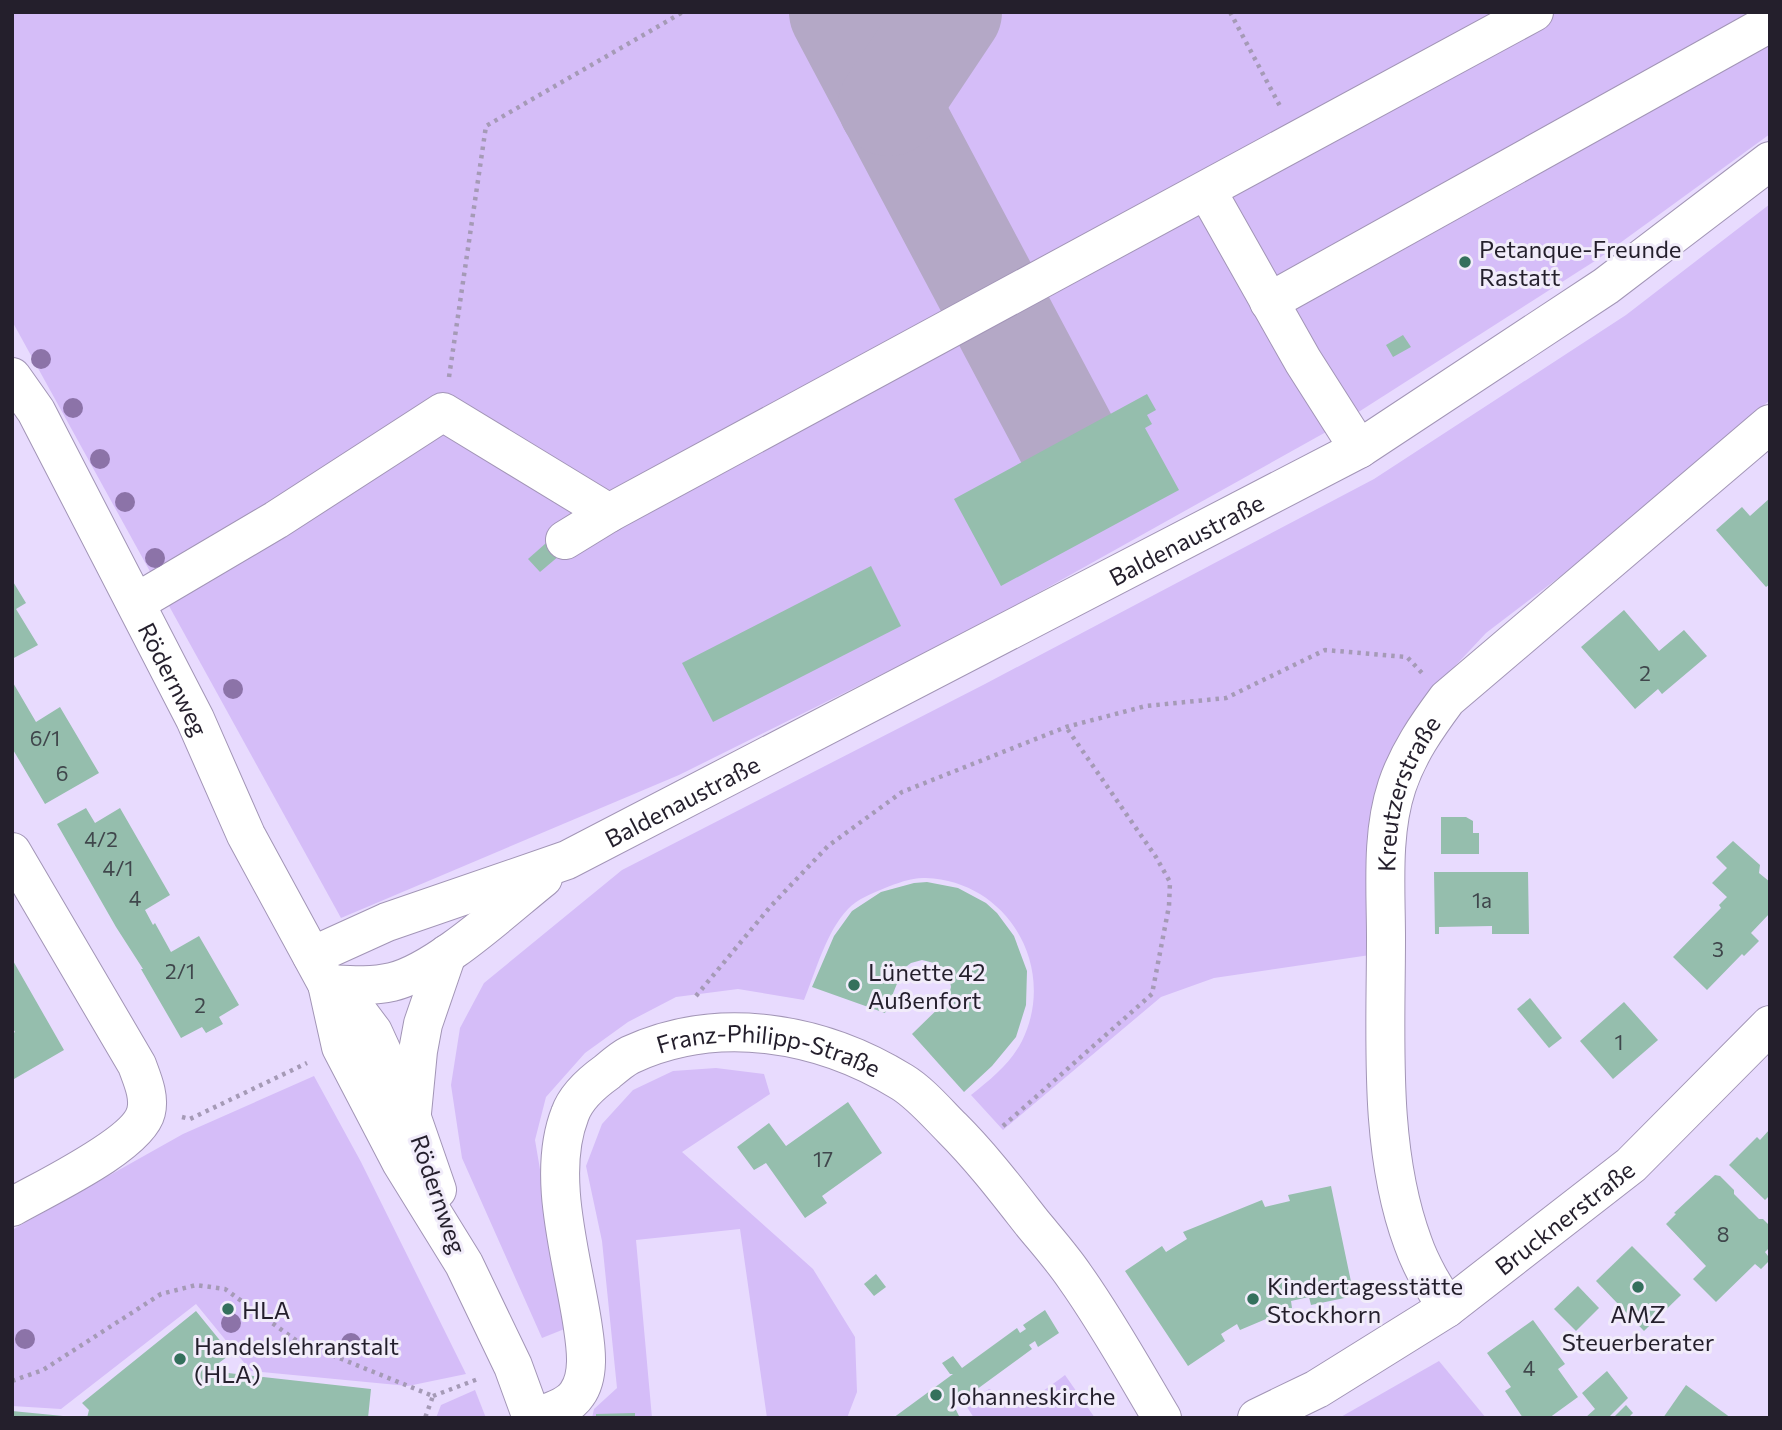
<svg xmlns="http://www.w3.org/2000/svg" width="1782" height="1430" viewBox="0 0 1782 1430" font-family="Commissioner,sans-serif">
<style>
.green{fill:#d5bdf8}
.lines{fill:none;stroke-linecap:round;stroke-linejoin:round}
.taxiway{stroke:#b4a8c6;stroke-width:102}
.building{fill:#95bead}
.minor-casing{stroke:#a295b6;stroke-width:40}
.path{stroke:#a59ab6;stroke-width:4.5;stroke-dasharray:3.5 5;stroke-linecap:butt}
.minor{stroke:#fff;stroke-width:38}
.tree{fill:#8c73a8}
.poi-dot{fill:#34705c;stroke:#f1ecfa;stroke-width:2.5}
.labels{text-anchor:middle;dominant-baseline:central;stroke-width:6;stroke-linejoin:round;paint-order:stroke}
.number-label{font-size:21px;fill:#40474c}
.poi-label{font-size:24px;fill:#241f2c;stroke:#f1ecfa;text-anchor:start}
.street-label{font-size:24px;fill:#241f2c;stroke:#f1ecfa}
</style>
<rect width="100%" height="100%" fill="#e8dbfe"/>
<g class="green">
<path d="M 12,12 L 1770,12 L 1770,134 L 1598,259 L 1335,427 L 977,627 L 679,775 L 341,918 L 12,321 Z"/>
<path d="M 1770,204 L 1770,400 L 1574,566 L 1486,633 L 1427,696 L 1370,955 L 1214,978 L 1161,997 L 1003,1130 L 971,1095 C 991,1079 1010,1064 1022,1041 C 1058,968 1008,881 926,878 C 913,877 897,883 885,888 C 873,893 857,899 848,909 C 826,932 816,971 804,1000 L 738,989 L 676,997 L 628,1022 L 585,1053 L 546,1097 L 535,1140 L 567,1328 L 542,1338 L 462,1158 L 451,1085 L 460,1028 L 484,983 L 622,870 L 985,684 L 1374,479 L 1626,315 Z"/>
<path d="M 716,1068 L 764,1074 L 770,1094 L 682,1152 L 813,1269 L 855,1337 L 857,1392 L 847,1418 L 767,1418 L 740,1229 L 636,1240 L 652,1418 L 592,1418 L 594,1409 L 617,1388 L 602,1241 L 586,1166 L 602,1124 L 633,1090 L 673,1071 Z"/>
<path d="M 314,1076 L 361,1162 L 466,1374 L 408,1386 L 251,1371 L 196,1304 L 61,1409 L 12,1406 L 12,1230 L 183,1134 Z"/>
<path d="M 1439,1361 L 1486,1418 L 1339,1418 Z"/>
<path d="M 1065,1375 L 1095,1418 L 974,1418 L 965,1404 L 989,1389 C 1027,1406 1034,1398 1065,1375 Z"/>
<path d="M 475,1390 L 486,1418 L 436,1418 L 441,1405 Z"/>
</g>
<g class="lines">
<g class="taxiway">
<path d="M 840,12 L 1066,438"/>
<path d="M 889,105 L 951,12"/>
</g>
</g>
<g class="building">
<path d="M 1403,335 L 1411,347 L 1393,357 L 1386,345 Z"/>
<path d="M 1147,394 L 1156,410 L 1147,415 L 1152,424 L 1145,428 L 1179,490 L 1001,586 L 954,499 Z"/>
<path d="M 1770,498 L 1770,584 L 1766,587 L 1716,530 L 1742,507 L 1750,516 Z"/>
<path d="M 554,536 L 566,550 L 540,572 L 528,559 Z"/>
<path d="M 871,566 L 901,626 L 713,722 L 682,663 Z"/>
<path d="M 12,580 L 26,603 L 16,609 L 38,645 L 12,659 Z"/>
<path d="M 1624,610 L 1659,651 L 1684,630 L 1707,656 L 1662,694 L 1658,689 L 1635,709 L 1581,647 Z"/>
<path d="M 12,681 L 36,722 L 60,707 L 99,773 L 45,804 L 12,748 Z"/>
<path d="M 86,808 L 95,823 L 120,808 L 170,895 L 145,910 L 153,925 L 155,923 L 171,952 L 199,936 L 239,1005 L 219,1017 L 223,1024 L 206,1033 L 202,1027 L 181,1038 L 141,969 L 143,969 L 116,927 L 57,824 Z"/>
<path d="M 1441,817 L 1466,817 L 1473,821 L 1473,833 L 1479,833 L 1479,854 L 1441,854 Z"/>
<path d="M 1733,841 L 1760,865 L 1759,873 L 1770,882 L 1770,913 L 1751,933 L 1759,941 L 1744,956 L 1742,954 L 1707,990 L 1673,957 L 1721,908 L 1719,905 L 1727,897 L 1712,883 L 1727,868 L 1716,857 Z"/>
<path d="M 1434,872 L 1528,872 L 1529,934 L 1492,934 L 1492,926 L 1439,927 L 1439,934 L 1435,934 Z"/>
<path d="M 927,882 L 958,888 L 986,903 L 997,913 L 1014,936 L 1027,971 L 1026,1005 L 1016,1037 L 992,1066 L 964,1092 L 912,1034 L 948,999 L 951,987 L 949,975 L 938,964 L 922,960 L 911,963 L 903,969 L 885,1013 L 812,987 L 834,936 L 852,911 L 881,892 L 914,883 Z"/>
<path d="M 12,959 L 64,1050 L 14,1079 L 12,1034 L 15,1032 L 12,1027 Z"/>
<path d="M 1530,998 L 1562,1038 L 1549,1048 L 1517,1009 Z"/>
<path d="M 1624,1002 L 1658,1040 L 1613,1079 L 1580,1041 Z"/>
<path d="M 848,1102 L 882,1153 L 822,1196 L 827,1203 L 805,1218 L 766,1163 L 754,1170 L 737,1147 L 769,1123 L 786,1146 Z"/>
<path d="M 1770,1129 L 1770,1195 L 1765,1200 L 1729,1165 L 1757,1137 L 1760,1140 Z"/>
<path d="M 1715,1175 L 1720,1176 L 1734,1190 L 1734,1194 L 1759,1219 L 1763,1219 L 1770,1226 L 1770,1247 L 1765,1252 L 1768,1256 L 1768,1262 L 1761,1269 L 1755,1264 L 1716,1302 L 1693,1279 L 1706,1266 L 1666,1224 L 1676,1214 L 1674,1213 Z"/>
<path d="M 1331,1186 L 1354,1296 L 1311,1305 L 1309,1297 L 1291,1301 L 1292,1308 L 1240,1330 L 1237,1324 L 1221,1334 L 1225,1341 L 1188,1366 L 1125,1271 L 1162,1246 L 1166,1252 L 1187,1239 L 1183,1232 L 1262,1200 L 1265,1207 L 1290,1201 L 1288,1195 Z"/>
<path d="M 1632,1246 L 1681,1295 L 1644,1331 L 1596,1281 Z"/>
<path d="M 876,1274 L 886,1287 L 874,1296 L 864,1284 Z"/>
<path d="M 1578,1286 L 1599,1308 L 1576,1331 L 1554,1309 Z"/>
<path d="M 1045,1310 L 1059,1333 L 1038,1347 L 1035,1341 L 1029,1345 L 1032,1349 L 954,1406 L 960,1418 L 893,1418 L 953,1374 L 950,1374 L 942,1363 L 953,1356 L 962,1368 L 1017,1328 L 1020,1333 L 1026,1329 L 1023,1325 Z"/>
<path d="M 196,1311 L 231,1354 L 216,1365 L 224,1376 L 228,1373 L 371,1389 L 368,1418 L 87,1418 L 89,1410 L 82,1403 Z"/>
<path d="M 1533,1320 L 1565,1364 L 1558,1369 L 1578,1397 L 1549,1418 L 1523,1418 L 1505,1391 L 1511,1387 L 1487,1353 Z"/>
<path d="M 1607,1371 L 1628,1398 L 1608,1418 L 1585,1418 L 1595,1409 L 1582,1393 Z"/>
<path d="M 1686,1385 L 1731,1418 L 1663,1418 Z"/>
<path d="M 1626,1405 L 1633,1413 L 1628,1418 L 1613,1418 Z"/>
<path d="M 12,1411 L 63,1416 L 63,1418 L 12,1418 Z"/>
<path d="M 635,1413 L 635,1418 L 596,1418 L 596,1414 Z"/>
</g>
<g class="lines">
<g class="minor-casing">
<g id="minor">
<path d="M 1207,191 L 1303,361 L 1359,449"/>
<path d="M 1269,302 L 1770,23"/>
<path id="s1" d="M 12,377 L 36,411 L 195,719 L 246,835 L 327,984 L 341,1047 L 401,1162 L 464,1264 L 513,1366 L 532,1418"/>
<path d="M 565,540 L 609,513 L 1534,12"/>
<path d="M 137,602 L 276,520 L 443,412 L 609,513"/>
<path d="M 12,852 L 137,1065 C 142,1079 150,1096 146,1112 C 138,1145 43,1189 12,1207"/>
<path id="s2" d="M 312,956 L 387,922 L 567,860 L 1359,449 L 1606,286 L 1770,161"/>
<path d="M 327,984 L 358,1012 L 373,1032 L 411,1115 L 437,1190"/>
<path d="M 327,984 C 349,985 370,987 392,982 C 438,971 504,909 543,878"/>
<path d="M 412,1113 L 418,1051 L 423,1024 L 447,954"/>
<path id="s3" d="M 1447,1308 C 1434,1287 1421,1266 1413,1243 C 1378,1149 1386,1037 1386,938 C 1386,889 1381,834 1397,786 C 1408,753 1427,726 1447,699 L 1770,424"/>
<path id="s4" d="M 533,1418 C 548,1412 568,1408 577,1394 C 590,1376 586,1348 583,1328 C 574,1263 545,1177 570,1114 C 576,1097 593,1082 607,1072 C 614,1066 622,1059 630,1055 C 718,1014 821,1032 902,1082 C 920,1093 937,1113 952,1128 C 982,1158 1007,1191 1033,1224 C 1047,1241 1063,1259 1075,1277 C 1107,1322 1134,1371 1162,1418"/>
<path id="s5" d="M 1257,1418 L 1317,1389 L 1447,1308 L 1631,1165 L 1770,1025"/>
</g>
</g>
<g class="path">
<path d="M 1230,12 L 1281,108"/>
<path d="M 449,377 L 486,126 L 683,12"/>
<path d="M 696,996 L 770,907 L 828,846 L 902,792 L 1066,727 L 1146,706 L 1226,698 L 1325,650 L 1407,657 L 1422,673"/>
<path d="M 182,1117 L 190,1119 L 307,1063"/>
<path d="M 1003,1126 L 1152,994 L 1169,906 L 1170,882 L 1156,857 L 1066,727"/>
<path d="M 12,1381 L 43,1370 L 161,1294 L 196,1285 L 225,1289 L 297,1341 L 433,1396 L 425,1418"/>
<path d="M 433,1396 L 478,1379"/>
</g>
<use href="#minor" class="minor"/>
</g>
<g class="tree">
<circle cx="41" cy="359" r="10"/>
<circle cx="73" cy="408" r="10"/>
<circle cx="100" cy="459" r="10"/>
<circle cx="125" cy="502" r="10"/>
<circle cx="155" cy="558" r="10"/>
<circle cx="233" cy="689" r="10"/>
<circle cx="231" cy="1323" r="10"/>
<circle cx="25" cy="1339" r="10"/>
<circle cx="351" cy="1343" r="10"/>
</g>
<g class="poi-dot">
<circle cx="1465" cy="262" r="7"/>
<circle cx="854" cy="985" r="7"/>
<circle cx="1638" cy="1287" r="7"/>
<circle cx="1253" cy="1299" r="7"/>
<circle cx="228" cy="1309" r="7"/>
<circle cx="180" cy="1359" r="7"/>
<circle cx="936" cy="1395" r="7"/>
</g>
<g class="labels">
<g class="number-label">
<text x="1645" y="672">2</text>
<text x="45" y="737">6/1</text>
<text x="62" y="772">6</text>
<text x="101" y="838">4/2</text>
<text x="118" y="867">4/1</text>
<text x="135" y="897">4</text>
<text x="1482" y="899">1a</text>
<text x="1718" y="948">3</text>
<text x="180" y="970">2/1</text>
<text x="200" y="1004">2</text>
<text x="1619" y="1041">1</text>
<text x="823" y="1158">17</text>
<text x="1723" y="1233">8</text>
<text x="1529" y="1367">4</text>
</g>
<g class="poi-label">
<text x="1479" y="248">Petanque-Freunde<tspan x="1479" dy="28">Rastatt</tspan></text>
<text x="868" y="971">Lünette 42<tspan x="868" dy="28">Außenfort</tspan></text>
<text x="1267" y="1285">Kindertagesstätte<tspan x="1267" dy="28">Stockhorn</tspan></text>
<text x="242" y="1309">HLA</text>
<text x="1638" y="1313" text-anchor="middle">AMZ<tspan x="1638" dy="28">Steuerberater</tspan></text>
<text x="194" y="1345">Handelslehranstalt<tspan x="194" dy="28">(HLA)</tspan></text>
<text x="950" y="1395">Johanneskirche</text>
</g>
<g class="street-label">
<text stroke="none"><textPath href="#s2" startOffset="970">Baldenaustraße</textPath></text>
<text stroke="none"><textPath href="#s1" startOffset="343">Rödernweg</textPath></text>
<text stroke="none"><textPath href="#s3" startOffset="530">Kreutzerstraße</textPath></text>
<text stroke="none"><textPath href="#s2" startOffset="402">Baldenaustraße</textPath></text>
<text stroke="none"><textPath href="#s4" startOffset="565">Franz-Philipp-Straße</textPath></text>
<text transform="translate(439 1194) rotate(71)">Rödernweg</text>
<text stroke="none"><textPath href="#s5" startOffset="368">Brucknerstraße</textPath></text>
</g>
</g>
<rect width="1782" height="1430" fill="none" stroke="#241f2c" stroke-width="28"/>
</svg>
